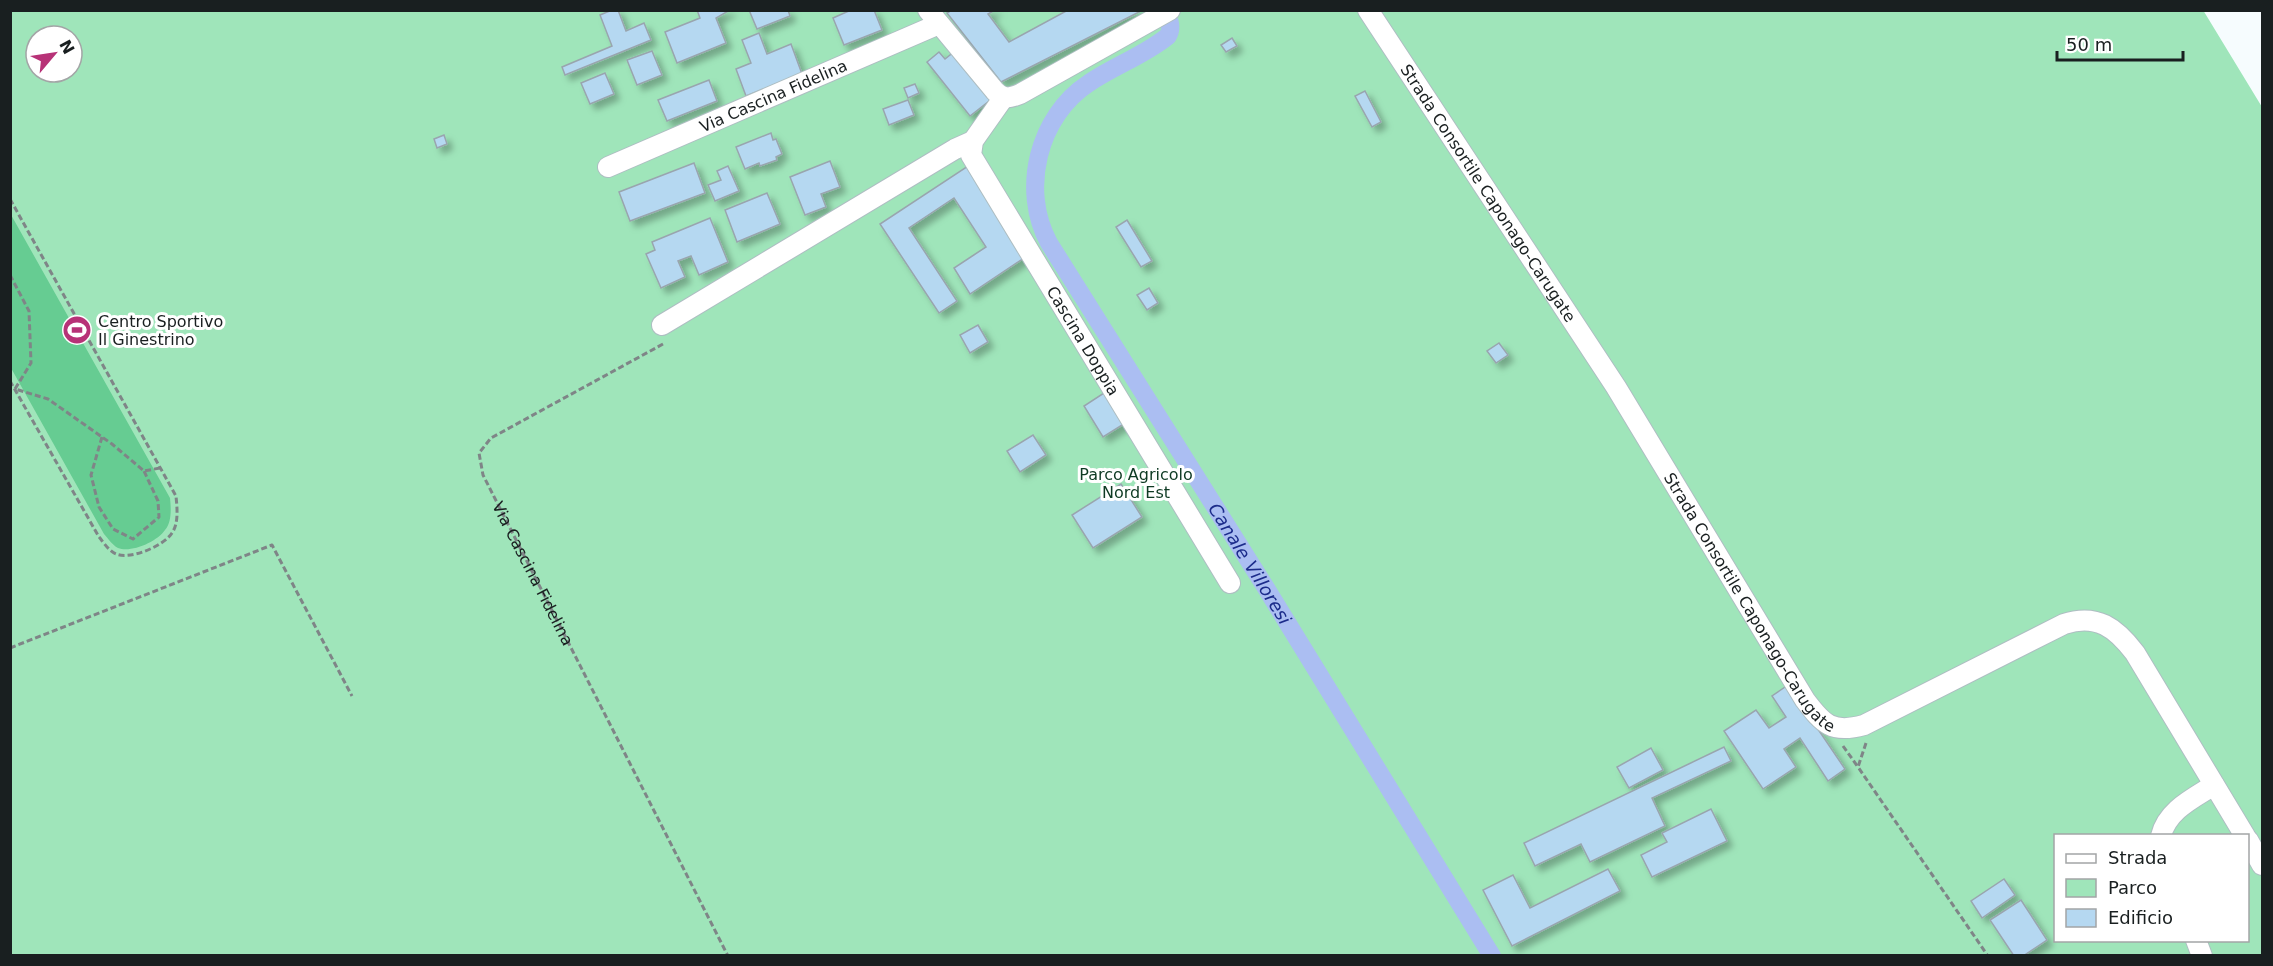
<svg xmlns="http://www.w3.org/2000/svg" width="2273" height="966" viewBox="0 0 2273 966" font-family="'DejaVu Sans',sans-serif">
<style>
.green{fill:#9fe5ba;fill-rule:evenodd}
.forest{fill:#66cc92}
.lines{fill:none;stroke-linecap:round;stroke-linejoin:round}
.canal{stroke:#abbef2;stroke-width:18}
.building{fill:#b5d8f1;stroke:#99a5ae;stroke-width:1.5;filter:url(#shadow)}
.street-casing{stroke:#aebec2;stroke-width:22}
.path{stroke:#7f8587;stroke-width:3;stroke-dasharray:6 3;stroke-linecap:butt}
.street{stroke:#fff;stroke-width:20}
.labels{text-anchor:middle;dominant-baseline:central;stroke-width:6;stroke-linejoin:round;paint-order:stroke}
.street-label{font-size:16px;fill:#191f20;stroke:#fff}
.poi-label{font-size:16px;fill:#191f20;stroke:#fff;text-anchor:start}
.park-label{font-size:16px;fill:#0e3a23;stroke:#fff}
.water-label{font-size:18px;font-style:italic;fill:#1c2c8b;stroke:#fff}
</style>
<defs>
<filter id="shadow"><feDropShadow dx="5.5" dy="5.5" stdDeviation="3" flood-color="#0004"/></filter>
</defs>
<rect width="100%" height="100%" fill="#f6fcfe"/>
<path class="green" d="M 2203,10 L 2262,107 L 2262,955 L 11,955 L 11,11 ZM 36,36 L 72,36 L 72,72 L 36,72 ZM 2056,836 L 2248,836 L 2248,940 L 2056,940 Z"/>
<path class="forest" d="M 10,213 L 170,498 C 171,508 172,522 165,530 C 157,542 131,553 118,548 C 112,545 108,538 104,534 L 11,368 Z"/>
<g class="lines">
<path class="canal" id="s1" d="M 1165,10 C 1169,19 1173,27 1168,36 C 1145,55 1114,66 1089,83 C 1038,116 1020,190 1049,243 L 1266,588 L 1492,956"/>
</g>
<g class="building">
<path d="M 612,10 L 618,10 L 626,31 L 644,23 L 651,40 L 565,75 L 562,67 L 612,46 L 600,15 Z"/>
<path d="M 697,10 L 730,10 L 716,18 L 726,43 L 677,63 L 665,32 L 700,18 Z"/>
<path d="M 749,10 L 788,10 L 790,16 L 757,29 Z"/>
<path d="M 851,10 L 874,10 L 882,30 L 844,45 L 833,18 Z"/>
<path d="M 952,10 L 995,10 L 988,14 L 1009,42 L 1068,10 L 1143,10 L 1001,82 L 947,13 Z"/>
<path d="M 759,33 L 767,54 L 791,44 L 802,74 L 746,96 L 736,69 L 751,63 L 742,40 Z"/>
<path d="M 1232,38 L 1237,46 L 1226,52 L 1221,45 Z"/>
<path d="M 652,51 L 662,75 L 637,85 L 627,60 Z"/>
<path d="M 955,51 L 993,98 L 970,116 L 927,62 L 939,52 L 945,59 Z"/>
<path d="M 605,73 L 614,94 L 590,104 L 581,83 Z"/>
<path d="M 709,80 L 717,101 L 667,121 L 658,100 Z"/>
<path d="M 915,84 L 919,93 L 908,98 L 904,88 Z"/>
<path d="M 1365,91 L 1381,122 L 1372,127 L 1355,96 Z"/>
<path d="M 908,100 L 914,115 L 889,125 L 883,109 Z"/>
<path d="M 771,133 L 773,140 L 776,139 L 782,154 L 776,157 L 777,160 L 760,166 L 759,163 L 745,169 L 736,147 Z"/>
<path d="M 444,135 L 447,144 L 437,148 L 434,139 Z"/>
<path d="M 830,161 L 840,187 L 821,194 L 826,207 L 805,215 L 790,177 Z"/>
<path d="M 694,163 L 705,193 L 630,221 L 619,192 Z"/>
<path d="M 728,166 L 739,191 L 715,201 L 708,185 L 721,180 L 717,171 Z"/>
<path d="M 968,166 L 1027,256 L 970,294 L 954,268 L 986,247 L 954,198 L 909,228 L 957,301 L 939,313 L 880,224 Z"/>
<path d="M 767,193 L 780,224 L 737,242 L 725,210 Z"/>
<path d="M 710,218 L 728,262 L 699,275 L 691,256 L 678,261 L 685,277 L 661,288 L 646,254 L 655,250 L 652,242 Z"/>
<path d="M 1127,220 L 1152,261 L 1141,267 L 1116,227 Z"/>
<path d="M 1149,288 L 1158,303 L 1147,310 L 1137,295 Z"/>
<path d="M 978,325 L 988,342 L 970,353 L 960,335 Z"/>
<path d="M 1499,343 L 1508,355 L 1496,363 L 1487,351 Z"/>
<path d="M 1107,391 L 1127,422 L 1103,437 L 1084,406 Z"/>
<path d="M 1033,435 L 1046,455 L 1020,472 L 1007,451 Z"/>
<path d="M 1121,484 L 1142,517 L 1093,548 L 1072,515 Z"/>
<path d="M 1788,685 L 1845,769 L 1828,781 L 1800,738 L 1784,749 L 1796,767 L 1763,789 L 1724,731 L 1756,710 L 1769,728 L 1786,717 L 1772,696 Z"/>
<path d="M 1724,747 L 1731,761 L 1652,798 L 1665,826 L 1590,862 L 1581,844 L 1535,866 L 1524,843 Z"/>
<path d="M 1651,748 L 1663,770 L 1629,788 L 1617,767 Z"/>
<path d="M 1711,809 L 1727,841 L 1652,877 L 1641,855 L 1667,842 L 1662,833 Z"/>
<path d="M 1608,869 L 1620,891 L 1512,946 L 1483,890 L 1513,875 L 1530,908 Z"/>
<path d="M 2004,879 L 2015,895 L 1982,918 L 1971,901 Z"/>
<path d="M 2021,900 L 2047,940 L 2023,956 L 2014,956 L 1990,920 Z"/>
</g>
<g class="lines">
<g class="street-casing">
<g id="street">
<path d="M 928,10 L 995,91 C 1003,100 1010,98 1020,94 L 1170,10"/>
<path id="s3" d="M 1368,10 L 1616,387 L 1805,700 C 1823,724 1832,734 1864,725 L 2064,624 C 2097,613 2116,628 2135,653 L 2245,836"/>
<path id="s4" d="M 1004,97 L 973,141 L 971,155 L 1230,583"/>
<path id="s5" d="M 608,167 L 939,24"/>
<path d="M 662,325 L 955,149 L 973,141"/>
<path d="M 2161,836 C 2167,810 2194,798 2214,785"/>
<path d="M 2248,840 L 2262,865"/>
<path d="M 2196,940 L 2202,956"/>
</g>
</g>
<g class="path">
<path d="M 10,199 L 176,496 C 177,507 179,523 172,533 C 164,546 130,560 116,554 C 109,551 104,543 99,537 L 10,381"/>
<path d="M 10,275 L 29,311 L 31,363 L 15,389 L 48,399 L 112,444 L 144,471 L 160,468"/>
<path id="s2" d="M 663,344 L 491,438 L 479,453 L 483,475 L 728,956"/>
<path d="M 102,437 L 91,475 L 99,507 L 113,529 L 133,539 L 159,517 L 158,501 L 144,471"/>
<path d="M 10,648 L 272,545 L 352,696"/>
<path d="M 1866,743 L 1858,767 L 1988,956"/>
<path d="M 1843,746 L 1858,767"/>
</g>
<use href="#street" class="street"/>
</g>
<defs>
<g id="stadium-disc" transform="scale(1.5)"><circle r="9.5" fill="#b73277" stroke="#fff"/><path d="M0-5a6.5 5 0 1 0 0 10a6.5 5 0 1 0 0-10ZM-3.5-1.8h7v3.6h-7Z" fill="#fff"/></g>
</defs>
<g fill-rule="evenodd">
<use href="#stadium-disc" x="77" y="330"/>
</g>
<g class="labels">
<g class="street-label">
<text stroke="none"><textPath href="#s5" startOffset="180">Via Cascina Fidelina</textPath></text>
<text stroke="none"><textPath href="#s3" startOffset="219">Strada Consortile Caponago-Carugate</textPath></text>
<text stroke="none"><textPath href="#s4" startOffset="285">Cascina Doppia</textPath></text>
<text stroke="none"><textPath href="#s2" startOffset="348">Via Cascina Fidelina</textPath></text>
<text stroke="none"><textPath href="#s3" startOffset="705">Strada Consortile Caponago-Carugate</textPath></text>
</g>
<g class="poi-label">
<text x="98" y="321">Centro Sportivo<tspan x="98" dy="18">Il Ginestrino</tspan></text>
</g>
<g class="park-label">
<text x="1136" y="474">Parco Agricolo<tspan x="1136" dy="18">Nord Est</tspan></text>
</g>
<g class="water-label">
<text stroke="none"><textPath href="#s1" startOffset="678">Canale Villoresi</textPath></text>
</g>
</g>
<rect width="2273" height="966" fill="none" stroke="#191f20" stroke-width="24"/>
<rect x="2054" y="834" width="195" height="108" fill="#ffffff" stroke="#a3a5a6" stroke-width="1.5"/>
<rect x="2066" y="854" width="30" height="9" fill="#ffffff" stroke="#a3a5a6" stroke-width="1.5"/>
<text x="2108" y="864" font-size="18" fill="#191f20">Strada</text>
<rect x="2066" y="879" width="30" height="18" fill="#9fe5ba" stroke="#a3a5a6" stroke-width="1.5"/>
<text x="2108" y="894" font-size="18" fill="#191f20">Parco</text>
<rect x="2066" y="909" width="30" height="18" fill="#b5d8f1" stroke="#a3a5a6" stroke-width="1.5"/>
<text x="2108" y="924" font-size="18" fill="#191f20">Edificio</text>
<g transform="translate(54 54) rotate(61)"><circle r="28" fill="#ffffff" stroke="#a3a5a6" stroke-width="1.5"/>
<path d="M0-4.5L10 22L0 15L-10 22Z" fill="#b73277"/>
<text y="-9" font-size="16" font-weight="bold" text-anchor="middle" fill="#191f20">N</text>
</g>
<path d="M2057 51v9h126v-9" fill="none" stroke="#191f20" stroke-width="3"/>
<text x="2066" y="51" font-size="18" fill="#191f20" stroke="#ffffff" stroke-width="4.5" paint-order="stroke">50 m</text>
</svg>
